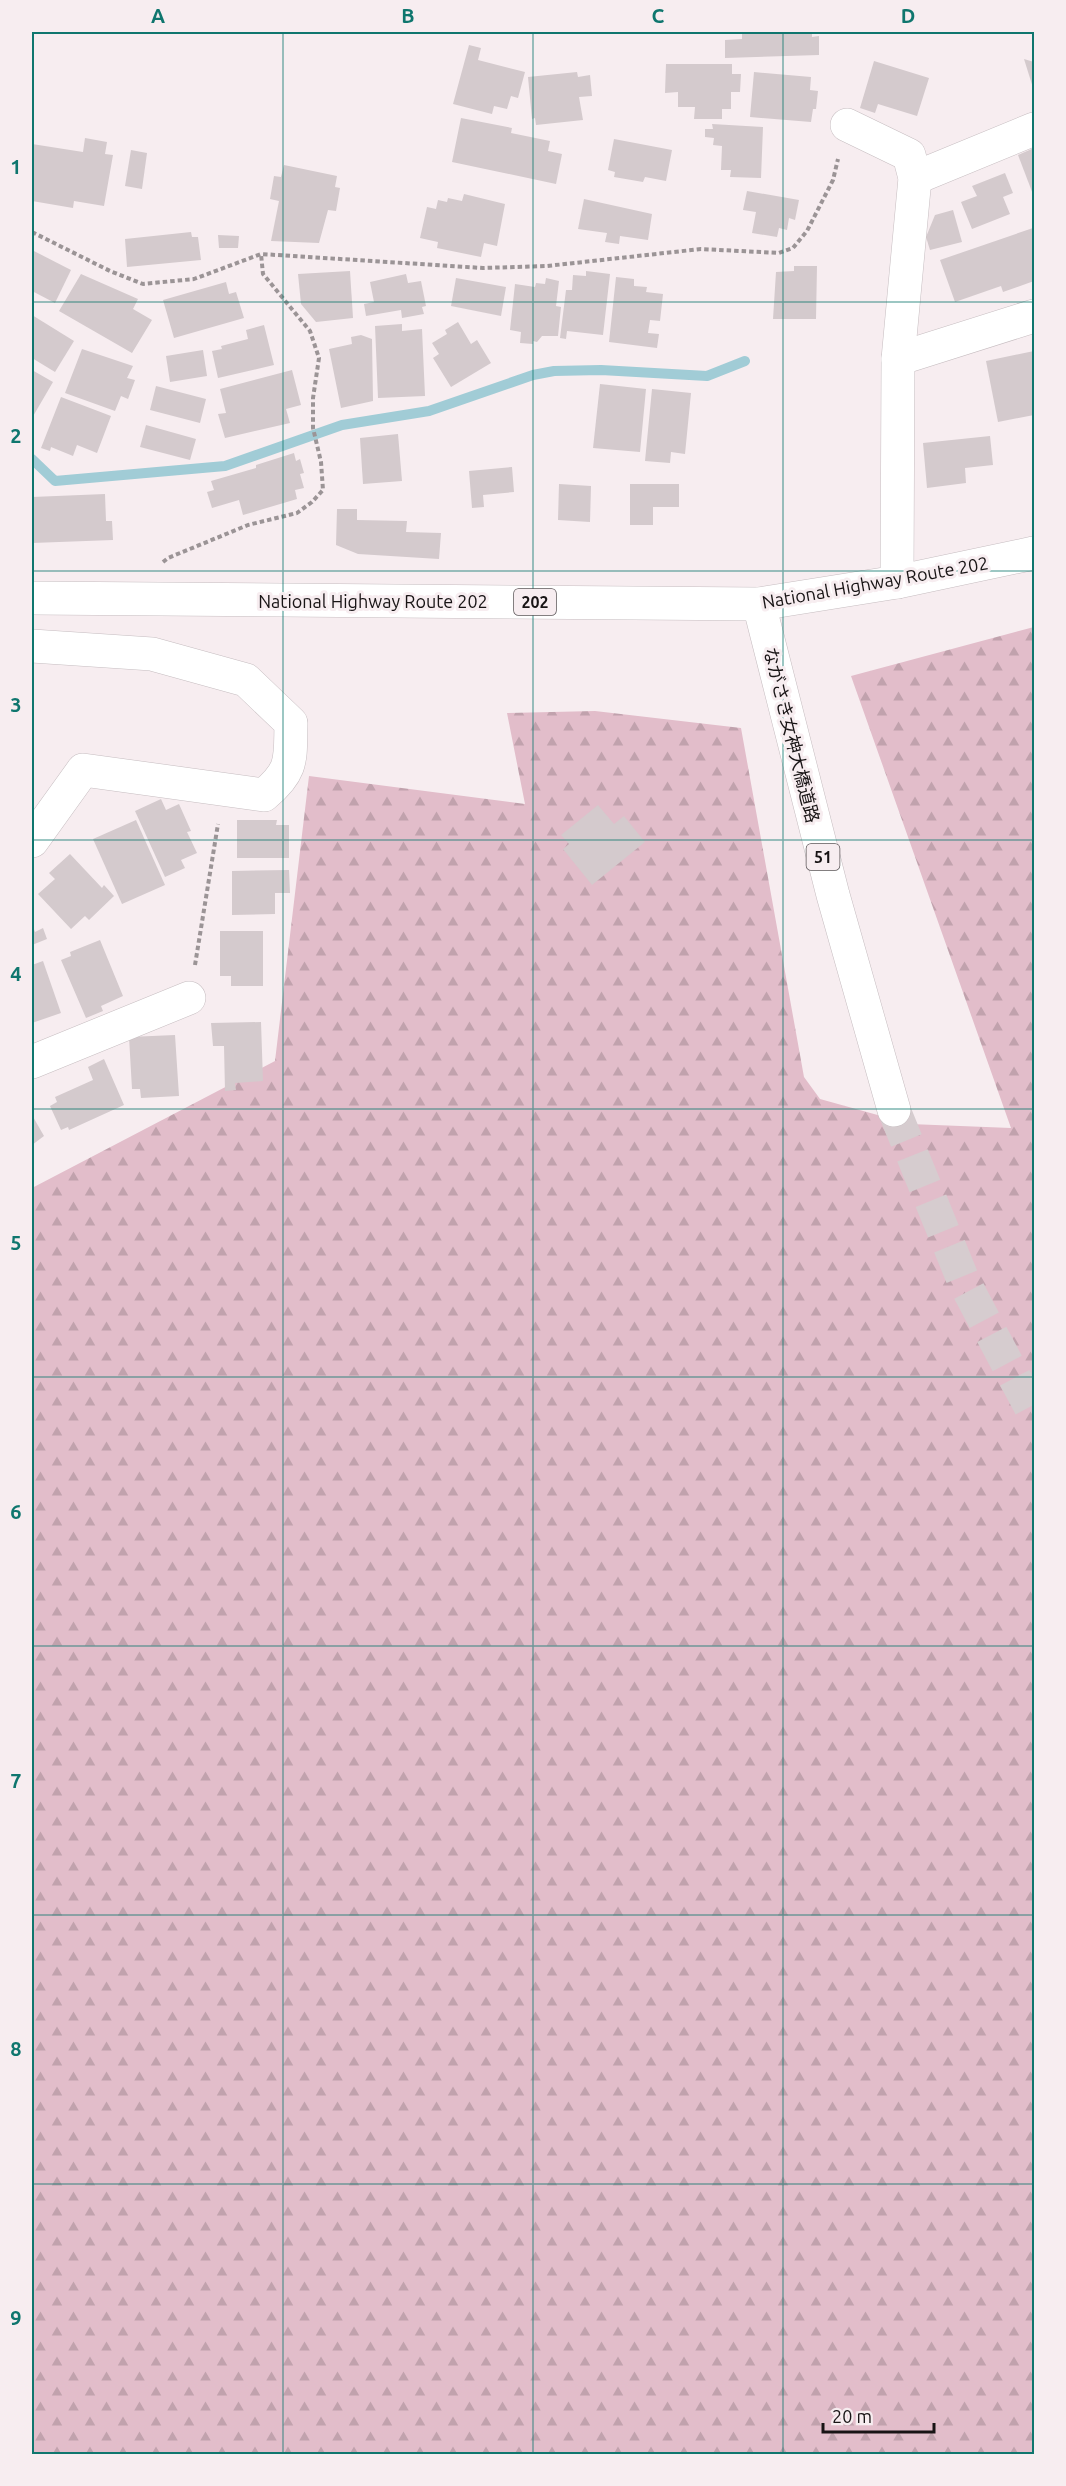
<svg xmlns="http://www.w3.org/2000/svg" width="1066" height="2486" viewBox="0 0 1066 2486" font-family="Ubuntu,'Noto Sans JP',sans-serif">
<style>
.forest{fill:url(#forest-firs)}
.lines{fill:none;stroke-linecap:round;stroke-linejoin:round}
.stream{stroke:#a1ccd6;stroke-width:10}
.building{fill:#d4cacd}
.major-tunnel{stroke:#d6cccf;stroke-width:33;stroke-dasharray:33 16;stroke-linecap:butt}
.minor-casing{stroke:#c6bdc0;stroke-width:34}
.major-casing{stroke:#c6bdc0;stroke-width:34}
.highway-casing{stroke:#c6bdc0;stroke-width:34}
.path{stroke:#9b9496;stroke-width:4;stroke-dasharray:4.5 3;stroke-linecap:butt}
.minor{stroke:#fff;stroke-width:33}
.major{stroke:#fff;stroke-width:33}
.highway{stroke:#fff;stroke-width:33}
.grid{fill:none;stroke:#0f766e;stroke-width:1.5;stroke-opacity:0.55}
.labels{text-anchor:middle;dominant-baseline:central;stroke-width:6;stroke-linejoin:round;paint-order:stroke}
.shield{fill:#f7edf0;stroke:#5b5557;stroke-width:1.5}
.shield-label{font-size:16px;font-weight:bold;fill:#181415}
.street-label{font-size:18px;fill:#181415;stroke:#f7edf0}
.neatline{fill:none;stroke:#0f766e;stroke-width:2}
.grid-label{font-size:20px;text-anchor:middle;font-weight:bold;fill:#0f766e}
</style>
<defs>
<pattern id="forest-firs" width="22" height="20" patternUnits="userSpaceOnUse" patternTransform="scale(1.5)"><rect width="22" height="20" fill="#e2bdca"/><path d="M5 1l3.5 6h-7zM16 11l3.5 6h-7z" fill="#c1a2ad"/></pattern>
</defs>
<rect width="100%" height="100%" fill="#f7edf0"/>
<path class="forest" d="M 1034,627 L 1034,2454 L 32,2454 L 32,1188 L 275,1061 L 309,776 L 525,804 L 507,713 L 595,711 L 741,728 L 804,1077 L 820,1099 L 910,1124 L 1011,1128 L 851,676 Z"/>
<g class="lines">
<path class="stream" d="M 32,459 L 55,481 L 225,466 L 342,425 L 429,411 L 533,375 L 554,371 L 601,370 L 707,376 L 745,361"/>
</g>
<g class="building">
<path d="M 761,32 L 812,32 L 812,37 L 819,36 L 819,55 L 725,58 L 725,40 L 742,39 L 742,34 L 761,34 Z"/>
<path d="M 469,45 L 481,48 L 478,60 L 525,72 L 518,98 L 511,96 L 507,109 L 494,106 L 492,114 L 453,104 Z"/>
<path d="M 1024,59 L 1034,62 L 1034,91 Z"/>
<path d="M 874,61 L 929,78 L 917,116 L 878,104 L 875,113 L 860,108 Z"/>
<path d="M 666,64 L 732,64 L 732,74 L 741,74 L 740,92 L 731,92 L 731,109 L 722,109 L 722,119 L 694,119 L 695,107 L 678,107 L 678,92 L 665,93 Z"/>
<path d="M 577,72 L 578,77 L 590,75 L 592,96 L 579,97 L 583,120 L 536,125 L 535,118 L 532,119 L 528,77 Z"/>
<path d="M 754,72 L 811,77 L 810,90 L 818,91 L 816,109 L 813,109 L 811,122 L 750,117 Z"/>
<path d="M 461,118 L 512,128 L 511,133 L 550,141 L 548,151 L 562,154 L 556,184 L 452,162 Z"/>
<path d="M 712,124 L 763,127 L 761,178 L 730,177 L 731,170 L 721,170 L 722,146 L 713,145 L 714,138 L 705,137 L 705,129 L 713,129 Z"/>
<path d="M 85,138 L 107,142 L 105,154 L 113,155 L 104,206 L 74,201 L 73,208 L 32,201 L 32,144 L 83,152 Z"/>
<path d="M 614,139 L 672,150 L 666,181 L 645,177 L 643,182 L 614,177 L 615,172 L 608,170 Z"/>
<path d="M 1034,148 L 1034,197 L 1018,155 Z"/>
<path d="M 131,150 L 147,153 L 142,189 L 125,186 Z"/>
<path d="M 284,165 L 337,176 L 335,187 L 340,188 L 336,211 L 328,210 L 319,243 L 271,241 L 279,201 L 270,199 L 274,176 L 281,177 Z"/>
<path d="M 1005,173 L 1013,193 L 1003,197 L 1010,214 L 972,229 L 961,202 L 977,196 L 972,186 Z"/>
<path d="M 747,191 L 799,200 L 795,220 L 789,218 L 787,230 L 779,228 L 777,237 L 752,233 L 756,212 L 743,210 Z"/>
<path d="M 464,194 L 505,204 L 497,246 L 484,243 L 481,257 L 437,248 L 438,242 L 420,238 L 427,207 L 436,209 L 438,200 L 447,202 L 448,198 L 462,201 Z"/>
<path d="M 584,199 L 652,214 L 648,240 L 620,236 L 619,244 L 605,242 L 607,233 L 578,229 Z"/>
<path d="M 953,210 L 962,242 L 930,250 L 926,237 L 935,215 Z"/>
<path d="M 1033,228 L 1034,281 L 1003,292 L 1001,286 L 955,302 L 940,260 Z"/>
<path d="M 191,232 L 192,237 L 198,237 L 201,260 L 127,267 L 125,239 Z"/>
<path d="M 218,235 L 239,236 L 238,248 L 219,248 Z"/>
<path d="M 32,250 L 71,270 L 55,303 L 32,291 Z"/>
<path d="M 794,266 L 817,266 L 816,319 L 773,319 L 776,272 L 794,271 Z"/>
<path d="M 350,271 L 353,318 L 316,322 L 301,304 L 298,274 Z"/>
<path d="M 586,271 L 610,274 L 603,335 L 567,331 L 566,339 L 560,338 L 566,290 L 572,290 L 573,275 L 586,276 Z"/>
<path d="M 81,274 L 138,299 L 133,309 L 152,320 L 132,353 L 59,311 Z"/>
<path d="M 406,274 L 408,283 L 421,281 L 426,306 L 422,307 L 424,314 L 402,318 L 401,310 L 366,316 L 364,304 L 374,302 L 370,282 Z"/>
<path d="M 616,277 L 634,279 L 634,286 L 647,287 L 646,292 L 663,294 L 660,321 L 650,320 L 648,333 L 659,334 L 657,348 L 609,342 Z"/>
<path d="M 456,278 L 506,287 L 501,316 L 451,306 Z"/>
<path d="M 546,278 L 559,281 L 556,306 L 561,307 L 558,336 L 542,336 L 537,342 L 533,341 L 533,344 L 520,343 L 521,332 L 510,330 L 515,284 L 535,287 L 536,283 L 545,284 Z"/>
<path d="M 226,282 L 229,294 L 236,292 L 244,318 L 174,338 L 163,300 Z"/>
<path d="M 32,315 L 74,341 L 55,372 L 32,358 Z"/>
<path d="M 458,322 L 471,344 L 477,340 L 491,363 L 451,387 L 433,358 L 439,354 L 432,343 L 447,334 L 445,330 Z"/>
<path d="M 402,324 L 402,331 L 422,329 L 425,396 L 378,398 L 375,326 Z"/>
<path d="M 264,325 L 274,365 L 218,378 L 212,351 L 222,349 L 221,346 L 248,339 L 246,330 Z"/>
<path d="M 361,335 L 372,339 L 373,401 L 341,408 L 329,349 L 352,344 L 351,337 Z"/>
<path d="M 82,349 L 133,366 L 127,378 L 135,380 L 128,399 L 121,396 L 115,411 L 65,393 Z"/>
<path d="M 203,350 L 207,376 L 170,382 L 166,356 Z"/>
<path d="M 1034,351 L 1034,415 L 998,422 L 986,361 Z"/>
<path d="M 32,370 L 53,382 L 32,418 Z"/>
<path d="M 292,370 L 301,405 L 286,409 L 290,423 L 225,438 L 218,414 L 226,413 L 220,389 Z"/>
<path d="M 600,384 L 646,389 L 640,452 L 593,448 Z"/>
<path d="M 156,386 L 206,399 L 200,423 L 150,410 Z"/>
<path d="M 652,389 L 691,393 L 685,454 L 671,452 L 670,463 L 645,461 Z"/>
<path d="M 61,397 L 111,416 L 97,453 L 77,445 L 73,456 L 51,447 L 50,451 L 41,448 Z"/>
<path d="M 146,425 L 196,439 L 190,460 L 140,447 Z"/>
<path d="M 398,434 L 402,481 L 363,484 L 360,438 Z"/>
<path d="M 990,436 L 993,465 L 965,468 L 966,483 L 927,488 L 923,443 Z"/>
<path d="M 294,453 L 296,461 L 300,459 L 304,473 L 300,474 L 304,488 L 295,490 L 297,499 L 243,515 L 239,500 L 212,508 L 207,492 L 214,490 L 211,481 L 256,468 L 256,465 Z"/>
<path d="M 512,467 L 514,492 L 483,495 L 484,507 L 472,508 L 469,471 Z"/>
<path d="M 559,484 L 591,486 L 590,522 L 558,520 Z"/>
<path d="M 630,484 L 679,484 L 679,507 L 653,507 L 653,525 L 630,525 Z"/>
<path d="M 105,494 L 106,521 L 112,521 L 113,540 L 32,543 L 32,497 Z"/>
<path d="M 337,509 L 357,509 L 357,520 L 407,521 L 406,532 L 441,533 L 439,559 L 358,554 L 336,545 Z"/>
<path d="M 161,799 L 166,810 L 179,804 L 191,831 L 187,832 L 197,853 L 181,860 L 185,868 L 165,877 L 135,811 Z"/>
<path d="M 598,805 L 614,824 L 624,816 L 645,842 L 592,885 L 563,849 L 569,844 L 561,835 Z"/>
<path d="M 136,820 L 165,885 L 122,904 L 93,839 Z"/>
<path d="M 237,820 L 277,820 L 276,825 L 289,825 L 289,858 L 237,858 Z"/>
<path d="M 70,854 L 102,888 L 104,885 L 114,896 L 89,920 L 85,916 L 71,929 L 38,894 L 55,879 L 49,873 Z"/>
<path d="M 289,870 L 290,893 L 275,893 L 275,914 L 232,915 L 232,871 Z"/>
<path d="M 32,924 L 35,932 L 43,928 L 47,939 L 32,945 Z"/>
<path d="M 220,931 L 263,931 L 263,986 L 231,986 L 231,976 L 220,976 Z"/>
<path d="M 100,940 L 123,996 L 101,1006 L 103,1011 L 86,1018 L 61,960 L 71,956 L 70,952 Z"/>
<path d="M 43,961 L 61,1013 L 32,1023 L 32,965 Z"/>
<path d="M 261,1022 L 263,1081 L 235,1083 L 236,1090 L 225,1091 L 224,1046 L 213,1046 L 211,1023 Z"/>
<path d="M 175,1035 L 179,1096 L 141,1098 L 140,1089 L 132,1089 L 129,1037 Z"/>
<path d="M 104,1059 L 124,1105 L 69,1130 L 68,1127 L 61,1130 L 50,1106 L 57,1102 L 55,1097 L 93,1080 L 88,1067 Z"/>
<path d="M 32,1115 L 44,1136 L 32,1145 Z"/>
</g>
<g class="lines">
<path class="major-tunnel" d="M 894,1110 L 964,1282 L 1034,1414"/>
<g class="minor-casing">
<g id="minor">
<path d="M 847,125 L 909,155 L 915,178 L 898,359 L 897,582"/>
<path d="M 915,178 L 1034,129"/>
<path d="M 898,359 L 1034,316"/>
<path d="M 32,646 L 152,654 L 246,680 L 291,723 C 290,759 294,770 264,795 L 83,770 L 32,841"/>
<path d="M 32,1062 L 189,998"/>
</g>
</g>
<g class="major-casing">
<path id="major" d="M 759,604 L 833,895 L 894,1110"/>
</g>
<g class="highway-casing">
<path id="highway" d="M 32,598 L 759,604 L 897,582 L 1034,553"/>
</g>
<g class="path">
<path d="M 32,232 L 110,271 L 143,284 L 194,279 L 261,254 L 483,268 L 547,266 L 701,249 L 779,253 L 793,248 L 807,231 L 833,180 L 838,159"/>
<path d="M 163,562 L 168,558 L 248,525 L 297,513 L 312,502 L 323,490 L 321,462 L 313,428 L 313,398 L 319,358 L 310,331 L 263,274 L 261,254"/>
<path d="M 195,965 L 218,824"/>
</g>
<use href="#minor" class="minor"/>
<use href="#major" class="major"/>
<use href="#highway" class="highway"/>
</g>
<path class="grid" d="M 283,32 L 283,2454M 533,32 L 533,2454M 783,32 L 783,2454M 32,302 L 1034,302M 32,571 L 1034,571M 32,840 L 1034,840M 32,1109 L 1034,1109M 32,1377 L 1034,1377M 32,1646 L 1034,1646M 32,1915 L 1034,1915M 32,2184 L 1034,2184"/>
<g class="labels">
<g class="shield">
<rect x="514" y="589" width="42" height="26" rx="4.5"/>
<rect x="806.5" y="844" width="33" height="26" rx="4.5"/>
</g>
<g class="shield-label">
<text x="535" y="602">202</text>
<text x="823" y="857">51</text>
</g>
<g class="street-label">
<text transform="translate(875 582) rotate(-10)">National Highway Route 202</text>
<text x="373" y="601">National Highway Route 202</text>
<text transform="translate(792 735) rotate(76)">ながさき女神大橋道路</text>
</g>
</g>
<rect width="1066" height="2486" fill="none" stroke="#f7edf0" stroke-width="66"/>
<path d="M823 2423v9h111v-9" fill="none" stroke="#181415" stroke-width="3"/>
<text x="832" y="2423" font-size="18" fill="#181415" stroke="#f7edf0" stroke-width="4.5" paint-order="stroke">20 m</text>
<rect x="33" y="33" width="1000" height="2420" class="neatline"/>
<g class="grid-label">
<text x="158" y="23">A</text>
<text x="408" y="23">B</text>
<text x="658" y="23">C</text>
<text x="908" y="23">D</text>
<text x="16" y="174">1</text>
<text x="16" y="443">2</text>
<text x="16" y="712">3</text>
<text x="16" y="981">4</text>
<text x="16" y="1250">5</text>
<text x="16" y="1519">6</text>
<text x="16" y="1788">7</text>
<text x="16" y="2056">8</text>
<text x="16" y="2325">9</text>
</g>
</svg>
